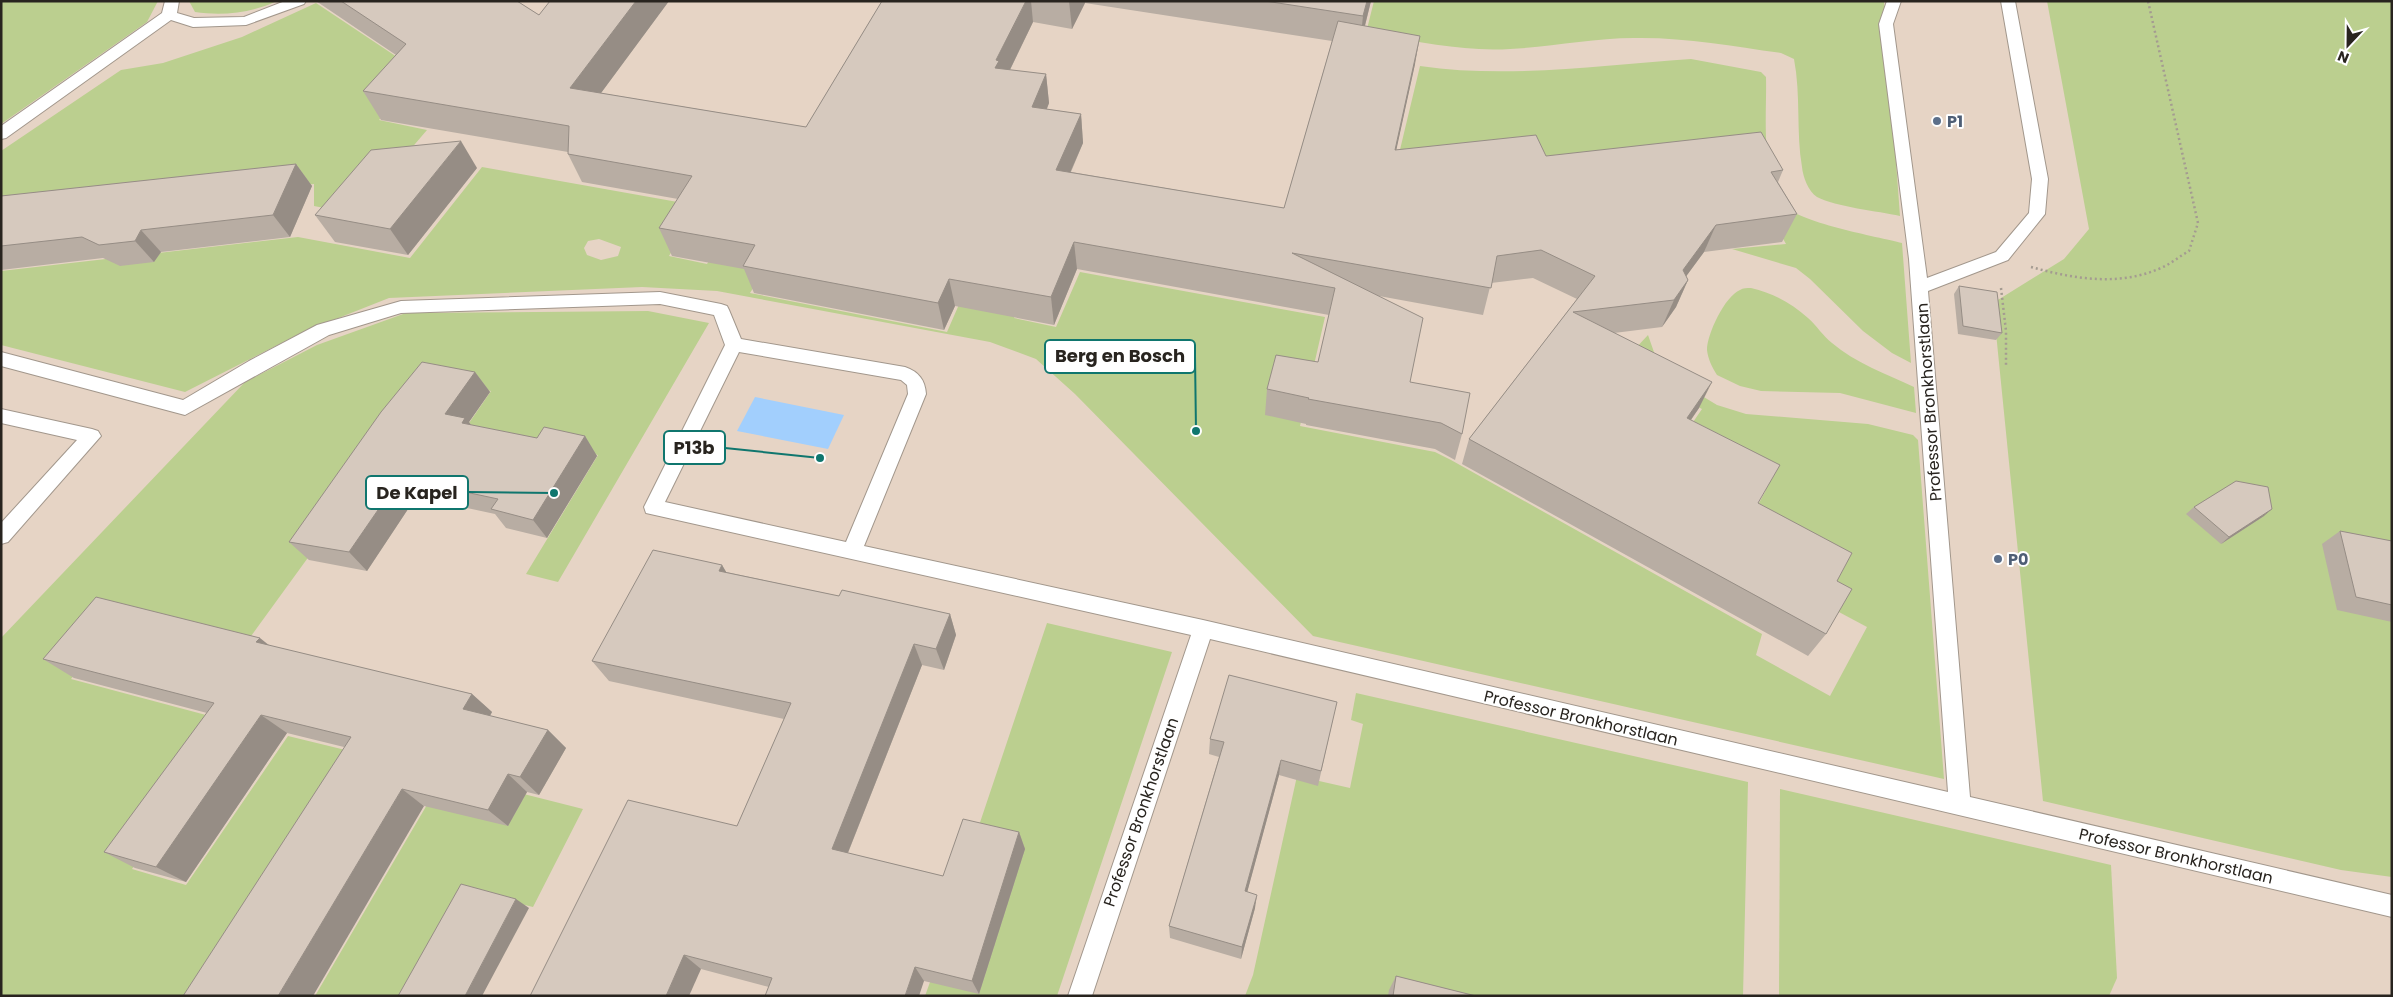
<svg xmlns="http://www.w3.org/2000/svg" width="2393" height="997" viewBox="0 0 2393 997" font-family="Poppins,sans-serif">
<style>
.education{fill:#e6d4c5}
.green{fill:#bbcf8f;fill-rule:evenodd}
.water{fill:#a2cffd}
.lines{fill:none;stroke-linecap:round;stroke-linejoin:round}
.service-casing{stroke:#a2978c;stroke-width:2}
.path{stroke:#a49b91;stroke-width:2.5;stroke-dasharray:2 3;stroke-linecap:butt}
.service{fill:#fff;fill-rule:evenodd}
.wall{fill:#b8ada3;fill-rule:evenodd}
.shaded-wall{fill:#968d85}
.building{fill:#d6c9be;stroke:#968d85}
.service-dot{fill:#5c6f8a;stroke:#fff;stroke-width:2}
.labels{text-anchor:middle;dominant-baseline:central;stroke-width:4;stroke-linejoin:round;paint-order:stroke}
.service-label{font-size:16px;font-weight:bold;fill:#4e5e75;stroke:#fff;text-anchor:start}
.street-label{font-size:16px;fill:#28241f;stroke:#fff}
.leader{fill:none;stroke:#0f766e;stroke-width:2}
.callout-dot{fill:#0f766e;stroke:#fff;stroke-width:2}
.callout{fill:#fff;stroke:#0f766e;stroke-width:2}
.callout-label{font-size:18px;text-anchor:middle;font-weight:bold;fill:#28241f}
</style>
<rect width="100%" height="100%" fill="#f0e3d7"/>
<rect class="education" x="1" y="1" width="2391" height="995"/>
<g class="green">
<path d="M 1,1 L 158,1 L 147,22 L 1,124 Z"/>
<path d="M 189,1 L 277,1 C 251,13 223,16 195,12 Z"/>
<path d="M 1374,1 L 1884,1 L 1900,216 C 1878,211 1836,207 1817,197 C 1808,191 1803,177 1802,167 C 1796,133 1801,95 1794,59 L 1781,53 C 1732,46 1683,37 1634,38 C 1582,38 1531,52 1479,49 C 1441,47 1403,39 1366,33 Z"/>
<path d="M 2047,1 L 2392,1 L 2392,877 L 2341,870 L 2043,801 L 1993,303 L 2064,259 L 2089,229 Z"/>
<path d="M 316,3 L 457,97 L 402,93 L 379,120 L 427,130 L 355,214 L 314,206 L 314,184 L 1,219 L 1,151 L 121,70 L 163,63 L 242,37 Z"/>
<path d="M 1691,59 L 1761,72 L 1766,77 C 1767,117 1760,169 1783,204 C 1795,222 1879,237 1902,243 L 1911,363 L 1892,353 L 1863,331 L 1810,279 L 1796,268 L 1732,249 L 1786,244 L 1762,201 L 1393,179 L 1420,66 C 1509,79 1602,65 1691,59 Z"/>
<path d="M 482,167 L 700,206 L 669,256 L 707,264 L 747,203 L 781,243 L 750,293 L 947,332 L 971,277 L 1040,255 L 1014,318 L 1056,327 L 1080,272 L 1325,317 L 1300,426 L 1435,452 L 1451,460 L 1762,634 L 1756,655 L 1830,696 L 1867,627 L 1822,603 L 1746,527 L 1766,490 L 1678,444 L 1702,409 L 1623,369 L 1634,350 L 1648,335 L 1655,355 L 1679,382 L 1717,405 L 1746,414 L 1868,424 L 1913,435 L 1918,440 L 1944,779 L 1313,636 L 1075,394 L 1036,359 L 990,342 L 717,291 L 642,287 L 389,298 L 303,332 L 185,392 L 1,345 L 1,271 L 298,237 L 410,258 ZM 599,239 L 621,247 L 618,256 L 601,260 L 587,255 L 584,248 L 588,241 Z"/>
<path d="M 1751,288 C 1773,293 1791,303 1808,318 C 1817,326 1823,336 1832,343 C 1855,363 1887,374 1914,387 L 1916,413 L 1840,393 L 1761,391 L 1740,386 L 1717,375 C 1712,367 1708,359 1707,350 C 1707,334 1725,296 1740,290 C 1743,288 1747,288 1751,288 Z"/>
<path d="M 648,311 L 709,323 L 558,582 L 526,574 L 598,455 L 467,426 L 491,391 L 437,380 L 246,643 L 123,616 L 71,679 L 236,723 L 132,869 L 186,885 L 288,736 L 370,756 L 219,996 L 1,996 L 1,638 L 245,382 L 317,345 L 406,313 Z"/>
<path d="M 1047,623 L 1172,652 L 1057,996 L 925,996 L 964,887 L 959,885 Z"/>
<path d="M 1356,693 L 1748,782 L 1743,996 L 1245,996 L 1253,975 L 1297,776 L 1350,788 L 1363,724 L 1351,720 Z"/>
<path d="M 445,774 L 583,809 L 533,907 L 474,892 L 415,996 L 315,996 Z"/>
<path d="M 1780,789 L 2111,865 L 2117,978 L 2109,996 L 1779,996 Z"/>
</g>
<path class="water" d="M 755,397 L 844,415 L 828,449 L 737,431 Z"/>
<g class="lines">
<g class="service-casing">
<g id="service">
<path d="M 165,1 L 179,1 L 177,13 L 194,18 L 244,17 L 285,1 L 306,1 L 304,4 L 246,25 L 193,27 L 171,20 L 6,138 L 1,139 L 1,126 L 162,13 Z"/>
<path d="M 1887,1 L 1901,1 L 1893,24 L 1927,278 L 1996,252 L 2029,213 L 2032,179 L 2001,1 L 2015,1 L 2048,179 L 2045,214 L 2008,260 L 1928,291 L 1970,797 L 2392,895 L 2392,917 L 1210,639 L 1092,996 L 1068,996 L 1191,635 L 646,513 L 644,507 L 725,345 L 714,315 L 660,304 L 401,313 L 329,335 L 185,415 L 1,366 L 1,352 L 183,400 L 249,361 L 317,325 L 401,301 L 660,292 L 721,304 L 727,306 L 729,310 L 741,339 L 905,367 C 919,372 925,380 926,394 L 864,546 L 1203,620 L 1948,792 L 1909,259 L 1879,24 ZM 739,352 L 901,380 L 907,385 L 908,394 L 846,542 L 665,502 Z"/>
<path d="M 1,409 L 92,429 L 98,431 L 101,436 L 8,542 L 1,544 L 1,523 L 77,440 L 1,423 Z"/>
</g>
</g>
<g class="path">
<path d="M 2031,267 C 2074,279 2121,287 2163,267 C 2172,263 2180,256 2189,251 L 2198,223 L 2148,1"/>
<path d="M 2001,288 L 2006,331 L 2006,365"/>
</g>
<use href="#service" class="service"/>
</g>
<g class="wall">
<path d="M 316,1 L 517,1 L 539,15 L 550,1 L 669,1 L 601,93 L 806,127 L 882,1 L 1371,1 L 1365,26 L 1415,64 L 1396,150 L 1546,156 L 1783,170 L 1778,182 L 1797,214 L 1782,242 L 1704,252 L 1686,276 L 1688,280 L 1676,307 L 1662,327 L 1614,333 L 1699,408 L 1691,420 L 1758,503 L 1837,581 L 1826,634 L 1808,656 L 1462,464 L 1469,439 L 1577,299 L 1533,278 L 1491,283 L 1483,315 L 1379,296 L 1410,382 L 1462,434 L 1455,460 L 1435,449 L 1306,425 L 1306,424 L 1265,415 L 1267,389 L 1318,362 L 1329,315 L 1077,269 L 1054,325 L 955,306 L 944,330 L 754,293 L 744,269 L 672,256 L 659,228 L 678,199 L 582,182 L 568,154 L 568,152 L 381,120 L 363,91 L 396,55 ZM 1085,3 L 1332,41 L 1284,208 L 1071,172 L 1083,143 L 1081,114 L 1047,109 L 1049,103 L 1046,74 L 1010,70 L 1033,22 L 1072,29 Z"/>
<path d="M 296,164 L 312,186 L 290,237 L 161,252 L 154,262 L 120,266 L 103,258 L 1,270 L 1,196 Z"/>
<path d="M 477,168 L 408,255 L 335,242 L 315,215 Z"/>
<path d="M 1959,286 L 2002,333 L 1996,340 L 1958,334 L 1954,294 Z"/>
<path d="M 475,372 L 490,392 L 469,422 L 470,425 L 537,438 L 585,436 L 597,456 L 547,538 L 506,528 L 495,514 L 416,497 L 367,571 L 309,560 L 289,542 Z"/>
<path d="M 2194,507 L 2264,516 L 2221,544 L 2186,514 Z"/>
<path d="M 2340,531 L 2392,541 L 2392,622 L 2337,610 L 2322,544 Z"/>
<path d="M 722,565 L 726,572 L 839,596 L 950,614 L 956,635 L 944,670 L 922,665 L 848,853 L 943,876 L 1019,832 L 1025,849 L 979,994 L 924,981 L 769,987 L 701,969 L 530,996 L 737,826 L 784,719 L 609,681 L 592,661 Z"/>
<path d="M 270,646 L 472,694 L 492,712 L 490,716 L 548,730 L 566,748 L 539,795 L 527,792 L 508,826 L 424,806 L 344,747 L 287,733 L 186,882 L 135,868 L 104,852 L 207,713 L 74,678 L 43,659 Z"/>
<path d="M 1333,719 L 1318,786 L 1279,775 L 1247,892 L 1255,908 L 1241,959 L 1170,938 L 1169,926 L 1219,757 L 1209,754 L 1210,739 Z"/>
<path d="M 1396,976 L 1476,996 L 1388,996 L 1389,990 Z"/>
</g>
<g class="shaded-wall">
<path d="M 636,1 L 669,1 L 584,116 L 570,88 Z"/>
<path d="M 1026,1 L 1031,1 L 1033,22 L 1002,86 L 995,68 L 996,60 Z"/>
<path d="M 1069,1 L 1085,1 L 1085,3 L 1072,29 Z"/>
<path d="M 1367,1 L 1371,1 L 1360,45 L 1363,16 Z"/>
<path d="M 1420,36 L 1415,64 L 1390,179 L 1395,150 Z"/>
<path d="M 1046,74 L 1049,103 L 1036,135 L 1032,107 Z"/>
<path d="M 1081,114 L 1083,143 L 1059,198 L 1056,170 Z"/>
<path d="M 461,141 L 477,168 L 408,255 L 390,229 Z"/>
<path d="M 296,164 L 312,186 L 290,237 L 273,215 Z"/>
<path d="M 1716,225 L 1704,252 L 1671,297 L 1683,270 Z"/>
<path d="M 141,230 L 161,252 L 154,262 L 135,241 Z"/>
<path d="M 1074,242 L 1077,269 L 1054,325 L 1051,297 Z"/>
<path d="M 949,279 L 955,306 L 944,330 L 938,303 Z"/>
<path d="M 1688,280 L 1676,307 L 1662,327 L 1674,300 Z"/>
<path d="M 475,372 L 490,392 L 469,422 L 480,438 L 445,414 Z"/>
<path d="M 1712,382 L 1699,408 L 1674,444 L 1687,418 Z"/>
<path d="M 585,436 L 597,456 L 547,538 L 533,520 Z"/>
<path d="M 400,478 L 416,497 L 367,571 L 349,552 Z"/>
<path d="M 2272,509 L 2264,516 L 2221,544 L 2229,537 Z"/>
<path d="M 722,565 L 735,587 L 719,571 Z"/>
<path d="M 950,614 L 956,635 L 944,670 L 936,649 Z"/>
<path d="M 260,638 L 285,658 L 256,642 Z"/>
<path d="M 914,644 L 922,665 L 843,865 L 832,849 Z"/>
<path d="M 472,694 L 492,712 L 483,728 L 463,709 Z"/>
<path d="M 261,715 L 287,733 L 186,882 L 156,867 Z"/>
<path d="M 548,730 L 566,748 L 539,795 L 520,777 Z"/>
<path d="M 1281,760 L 1279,775 L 1244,904 L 1245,891 Z"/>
<path d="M 508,774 L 527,792 L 508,826 L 488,810 Z"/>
<path d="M 402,789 L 424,806 L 313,996 L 278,996 Z"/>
<path d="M 1019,832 L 1025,849 L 979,994 L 972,981 Z"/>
<path d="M 1257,895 L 1255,908 L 1241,959 L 1242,947 Z"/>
<path d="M 516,899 L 529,908 L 482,996 L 465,996 Z"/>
<path d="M 684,955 L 701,969 L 689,996 L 666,996 Z"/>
<path d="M 915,967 L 924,981 L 919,996 L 905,996 Z"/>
</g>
<g class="building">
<path d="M 341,1 L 517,1 L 539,15 L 550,1 L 636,1 L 570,88 L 806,127 L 882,1 L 1026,1 L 996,60 L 999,61 L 995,68 L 1046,74 L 1032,107 L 1081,114 L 1056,170 L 1284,208 L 1338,21 L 1420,36 L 1395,150 L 1536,135 L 1546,156 L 1761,132 L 1783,170 L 1771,172 L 1797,214 L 1716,225 L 1683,270 L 1688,280 L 1674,300 L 1573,312 L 1712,382 L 1687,418 L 1780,465 L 1758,503 L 1852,553 L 1837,581 L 1852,589 L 1826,634 L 1469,439 L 1595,276 L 1541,250 L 1497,256 L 1491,288 L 1292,253 L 1423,318 L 1410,382 L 1470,393 L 1462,434 L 1441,423 L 1308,399 L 1309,398 L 1267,389 L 1276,355 L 1318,362 L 1335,288 L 1074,242 L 1051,297 L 949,279 L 938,303 L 743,266 L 755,245 L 659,228 L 692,176 L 568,154 L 569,126 L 363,91 L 406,44 Z"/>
<path d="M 1265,1 L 1367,1 L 1363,16 Z"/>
<path d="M 461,141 L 390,229 L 315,215 L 371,150 Z"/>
<path d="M 296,164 L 273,215 L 141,230 L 135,241 L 99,245 L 82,237 L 1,246 L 1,196 Z"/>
<path d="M 1959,286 L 1997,292 L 2002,333 L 1963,326 Z"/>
<path d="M 422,362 L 475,372 L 445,414 L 465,418 L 462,423 L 537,438 L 544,427 L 585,436 L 533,520 L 491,509 L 498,499 L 400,478 L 349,552 L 289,542 L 381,412 Z"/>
<path d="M 2236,481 L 2268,487 L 2272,509 L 2229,537 L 2194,507 Z"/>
<path d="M 2340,531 L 2392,541 L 2392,605 L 2356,597 Z"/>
<path d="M 653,550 L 722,565 L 719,571 L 839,596 L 842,590 L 950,614 L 936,649 L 914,644 L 832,849 L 943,876 L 963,819 L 1019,832 L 972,981 L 915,967 L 905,996 L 765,996 L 772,978 L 684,955 L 666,996 L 530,996 L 628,800 L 737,826 L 791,703 L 592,661 Z"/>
<path d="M 96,597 L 260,638 L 256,642 L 472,694 L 463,709 L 548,730 L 520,777 L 508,774 L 488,810 L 402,789 L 278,996 L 183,996 L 351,737 L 261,715 L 156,867 L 104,852 L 214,703 L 43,659 Z"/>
<path d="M 1229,675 L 1337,702 L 1321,771 L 1281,760 L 1245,891 L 1257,895 L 1242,947 L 1169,926 L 1224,742 L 1210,739 Z"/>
<path d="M 461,884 L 516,899 L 465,996 L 398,996 Z"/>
<path d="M 1396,976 L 1476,996 L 1393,996 Z"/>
</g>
<g class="service-dot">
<circle cx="1937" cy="121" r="5"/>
<circle cx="1998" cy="559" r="5"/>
</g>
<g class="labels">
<g class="service-label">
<text x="1947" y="121">P1</text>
<text x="2008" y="559">P0</text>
</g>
<g class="street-label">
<text transform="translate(1929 402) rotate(-94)">Professor Bronkhorstlaan</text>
<text transform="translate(1581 718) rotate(13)">Professor Bronkhorstlaan</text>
<text transform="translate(1141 812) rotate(-71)">Professor Bronkhorstlaan</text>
<text transform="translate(2176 856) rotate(13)">Professor Bronkhorstlaan</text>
</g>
</g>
<path class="leader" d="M1196 431L1195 356M820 458L725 448M554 493L468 492"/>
<g class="callout-dot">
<circle cx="1196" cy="431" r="5"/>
<circle cx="820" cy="458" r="5"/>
<circle cx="554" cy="493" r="5"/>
</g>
<g class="callout">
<rect x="1045" y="340" width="150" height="33" rx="5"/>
<rect x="664" y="431" width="61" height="33" rx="5"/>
<rect x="366" y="476" width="102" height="33" rx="5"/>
</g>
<g class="callout-label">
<text x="1120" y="362">Berg en Bosch</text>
<text x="694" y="454">P13b</text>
<text x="417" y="499">De Kapel</text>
</g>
<rect width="2393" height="997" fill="none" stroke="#28241f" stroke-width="5"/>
<g transform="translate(2348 45) rotate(202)" stroke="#ffffff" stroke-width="4" paint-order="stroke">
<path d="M0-4L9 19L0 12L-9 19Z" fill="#28241f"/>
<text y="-8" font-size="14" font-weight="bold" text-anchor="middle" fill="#28241f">N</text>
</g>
</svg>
